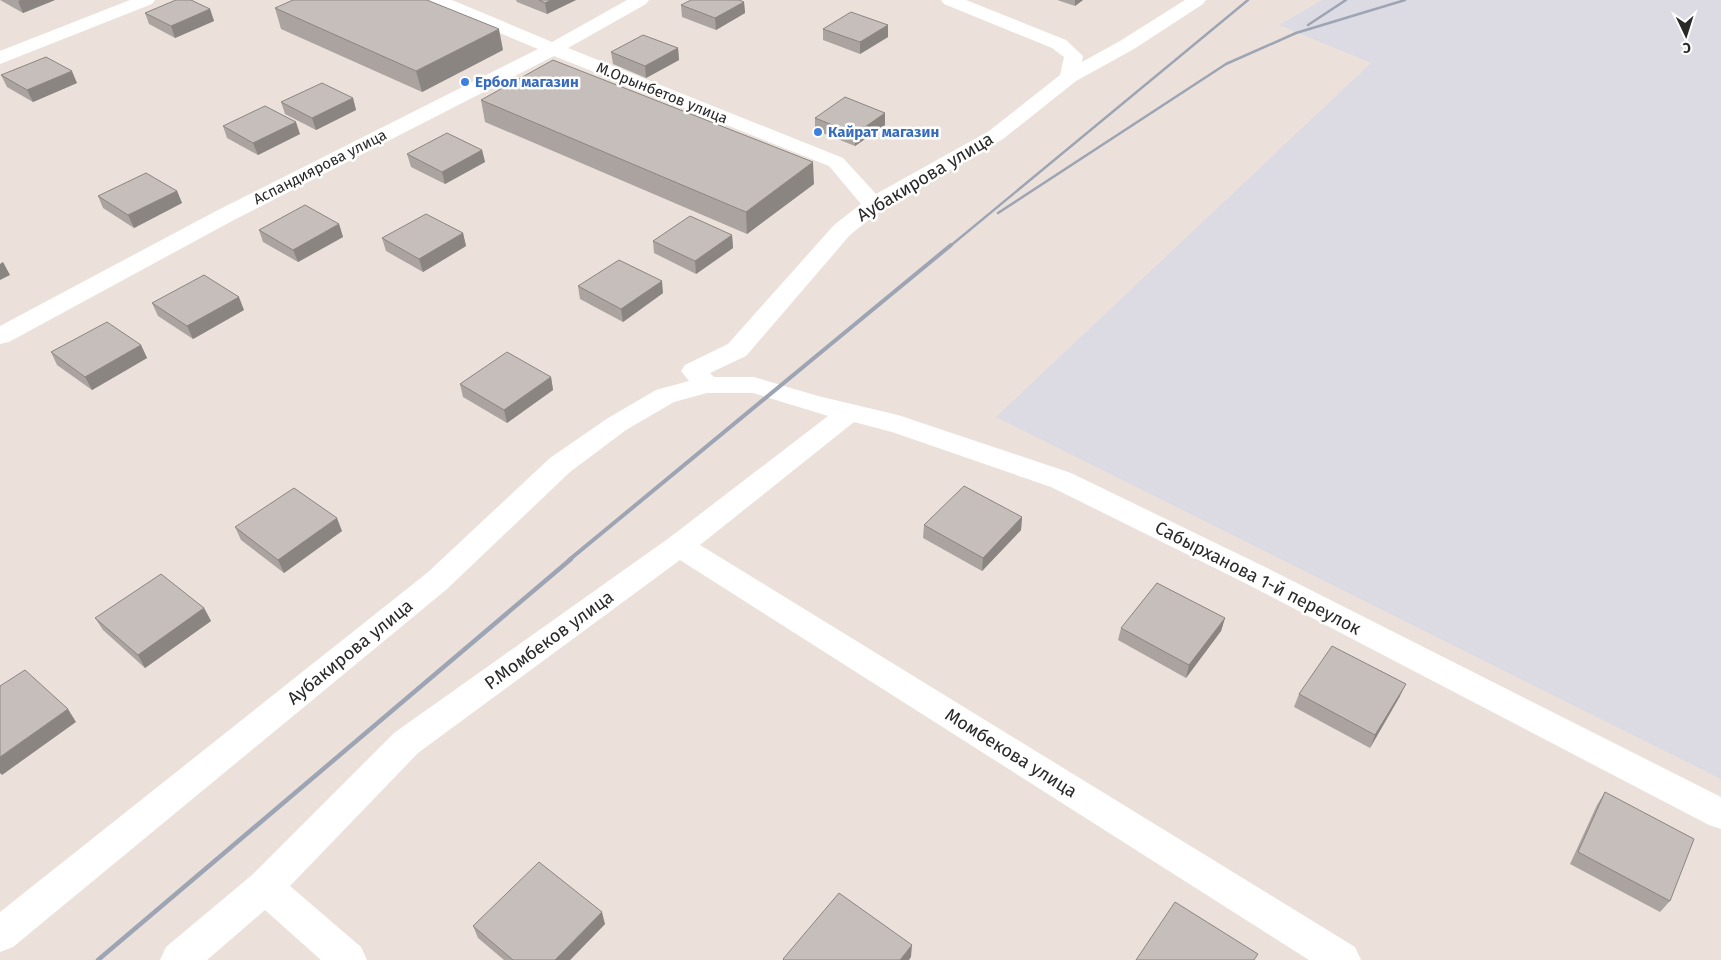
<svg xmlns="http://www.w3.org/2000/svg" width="1721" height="960" viewBox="0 0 1721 960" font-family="'Fira Sans',sans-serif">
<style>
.industrial{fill:#dcdbe3}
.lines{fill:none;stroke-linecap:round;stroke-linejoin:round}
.minor{fill:#fff;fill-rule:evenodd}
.rail-far2{stroke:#9da4b3;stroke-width:2.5}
.rail-far1{stroke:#9da4b3;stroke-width:4}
.rail{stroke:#9da4b3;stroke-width:4.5}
.wall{fill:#aaa3a0}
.shaded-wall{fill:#8b8582}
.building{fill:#c6beba;stroke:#8b8582}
.shop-dot{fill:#3f7fe0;stroke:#fff;stroke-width:2}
.labels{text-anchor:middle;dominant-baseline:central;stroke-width:5;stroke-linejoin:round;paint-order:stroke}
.far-shop-label{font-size:15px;font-weight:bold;fill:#366cbe;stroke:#fff;text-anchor:start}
.far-street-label{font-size:15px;fill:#292929;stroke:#fff}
.street-label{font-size:18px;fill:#292929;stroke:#fff}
</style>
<rect width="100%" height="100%" fill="#ebe1da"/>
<path class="industrial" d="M 1322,0 L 1721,0 L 1721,779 L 996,417 L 1371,63 L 1279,25 Z"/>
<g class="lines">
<g class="minor">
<path d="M 130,0 L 155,0 L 152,4 L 0,64 L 0,51 Z"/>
<path d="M 428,0 L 452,0 L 552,42 L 627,0 L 649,0 L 646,4 L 568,48 L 843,158 L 876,194 L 989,131 L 1060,75 L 1064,57 L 1052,48 L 944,4 L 941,0 L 966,0 L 1066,40 L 1083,56 L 1082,62 L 1120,41 L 1185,0 L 1206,0 L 1203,4 L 1134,49 L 1076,81 L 1003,139 L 881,210 L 850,235 L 746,356 L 710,373 L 714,377 L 754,377 L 818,396 L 898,415 L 1071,473 L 1263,566 L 1721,797 L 1721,829 L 1709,825 L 1243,582 L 1051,487 L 892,432 L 854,422 L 700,545 L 1355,947 L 1361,960 L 1309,960 L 680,560 L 418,753 L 290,886 L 361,947 L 367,960 L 321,960 L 265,910 L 207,960 L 160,960 L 166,947 L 252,875 L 394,733 L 669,538 L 828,416 L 753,393 L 707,393 L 674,402 L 626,430 L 570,472 L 447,589 L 13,947 L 0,952 L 0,912 L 427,573 L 550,458 L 608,418 L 656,390 L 689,381 L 681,371 L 685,365 L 728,344 L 834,225 L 861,204 L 829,166 L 554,56 L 232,221 L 9,342 L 0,344 L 0,326 L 216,211 L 538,49 L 431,4 Z"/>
</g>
<g class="rail-far2">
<path d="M 1308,25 L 1346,0"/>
<path d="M 998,213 L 1226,64 L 1296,33 L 1405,0"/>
<path d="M 949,247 L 1248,0"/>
</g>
<path class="rail-far1" d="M 569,560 L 951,245"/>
<path class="rail" d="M 98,960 L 571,559"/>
</g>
<g class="wall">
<path d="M 0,0 L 55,0 L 23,13 Z"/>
<path d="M 516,0 L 576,0 L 547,14 L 517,2 Z"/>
<path d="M 1057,0 L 1083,0 L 1075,6 Z"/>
<path d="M 744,2 L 745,13 L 716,30 L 682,17 L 681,5 Z"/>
<path d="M 275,8 L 503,50 L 422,92 L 281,29 Z"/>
<path d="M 210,9 L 214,21 L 175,38 L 149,24 L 145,13 Z"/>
<path d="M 888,25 L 888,37 L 860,54 L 823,40 L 823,29 Z"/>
<path d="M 678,48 L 679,60 L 646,78 L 613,64 L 611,52 Z"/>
<path d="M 1,75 L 77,83 L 33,102 L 7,87 Z"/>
<path d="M 353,98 L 356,110 L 316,130 L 285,114 L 281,102 Z"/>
<path d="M 481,100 L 814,184 L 747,234 L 485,122 Z"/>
<path d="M 885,113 L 885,125 L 855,146 L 815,130 L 815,118 Z"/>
<path d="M 223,126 L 300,134 L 258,155 L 227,138 Z"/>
<path d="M 482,150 L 485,162 L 445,184 L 411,167 L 407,154 Z"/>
<path d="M 177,191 L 182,203 L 134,228 L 103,208 L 98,196 Z"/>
<path d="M 339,224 L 343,237 L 298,262 L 263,242 L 259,230 Z"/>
<path d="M 463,233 L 466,246 L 423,272 L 386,251 L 382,238 Z"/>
<path d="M 732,235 L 733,248 L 696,274 L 654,253 L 653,241 Z"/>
<path d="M 578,286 L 663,293 L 623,322 L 580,299 Z"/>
<path d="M 152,303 L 244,310 L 193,339 L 158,316 Z"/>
<path d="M 141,345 L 147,358 L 92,390 L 57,365 L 51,352 Z"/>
<path d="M 551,377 L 553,390 L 507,423 L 463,397 L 460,384 Z"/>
<path d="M 1022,517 L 1021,530 L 982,571 L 923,538 L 924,525 Z"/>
<path d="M 235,527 L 342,531 L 284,573 L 241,540 Z"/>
<path d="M 204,608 L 211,621 L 145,668 L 103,630 L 95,618 Z"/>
<path d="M 1225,618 L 1221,631 L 1186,678 L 1118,640 L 1121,628 Z"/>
<path d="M 1299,694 L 1400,696 L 1370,748 L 1294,707 Z"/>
<path d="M 1605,792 L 1670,901 L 1660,912 L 1570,864 L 1597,805 Z"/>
<path d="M 605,924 L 570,960 L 504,960 L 478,938 L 473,926 Z"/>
</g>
<g class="shaded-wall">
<path d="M 21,0 L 55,0 L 23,13 L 18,1 Z"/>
<path d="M 551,0 L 576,0 L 547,14 L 545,3 Z"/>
<path d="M 1075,0 L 1083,0 L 1075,6 Z"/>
<path d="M 744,2 L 745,13 L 716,30 L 715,18 Z"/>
<path d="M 210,9 L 214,21 L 175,38 L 171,26 Z"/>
<path d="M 888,25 L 888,37 L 860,54 L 860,42 Z"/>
<path d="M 499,29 L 503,50 L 422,92 L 416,71 Z"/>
<path d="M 678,48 L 679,60 L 646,78 L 645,66 Z"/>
<path d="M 72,71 L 77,83 L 33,102 L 27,90 Z"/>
<path d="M 353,98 L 356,110 L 316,130 L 312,118 Z"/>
<path d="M 885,113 L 885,125 L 855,146 L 855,134 Z"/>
<path d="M 296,122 L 300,134 L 258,155 L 253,143 Z"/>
<path d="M 482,150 L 485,162 L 445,184 L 442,172 Z"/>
<path d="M 813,162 L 814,184 L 747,234 L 746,212 Z"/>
<path d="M 177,191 L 182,203 L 134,228 L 128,215 Z"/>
<path d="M 339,224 L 343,237 L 298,262 L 293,250 Z"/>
<path d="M 463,233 L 466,246 L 423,272 L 419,259 Z"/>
<path d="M 732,235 L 733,248 L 696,274 L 695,261 Z"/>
<path d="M 3,262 L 10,275 L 0,280 L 0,264 Z"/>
<path d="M 662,281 L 663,293 L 623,322 L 621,309 Z"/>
<path d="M 239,297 L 244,310 L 193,339 L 187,326 Z"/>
<path d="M 141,345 L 147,358 L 92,390 L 85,377 Z"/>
<path d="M 551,377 L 553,390 L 507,423 L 504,410 Z"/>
<path d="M 1022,517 L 1021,530 L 982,571 L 983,558 Z"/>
<path d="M 337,518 L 342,531 L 284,573 L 278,560 Z"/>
<path d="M 204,608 L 211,621 L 145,668 L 138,655 Z"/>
<path d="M 1225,618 L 1221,631 L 1186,678 L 1189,665 Z"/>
<path d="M 1406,684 L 1400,696 L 1370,748 L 1375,735 Z"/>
<path d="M 68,709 L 76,722 L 2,775 L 0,773 L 0,757 Z"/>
<path d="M 602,912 L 605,924 L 570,960 L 555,960 Z"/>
<path d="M 912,945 L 911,957 L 909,960 L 900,960 Z"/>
</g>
<g class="building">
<path d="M 176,0 L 191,0 L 210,9 L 171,26 L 145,13 Z"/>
<path d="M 293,0 L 427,0 L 499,29 L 416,71 L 275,8 Z"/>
<path d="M 539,0 L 551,0 L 545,3 Z"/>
<path d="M 691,0 L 739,0 L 744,2 L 715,18 L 681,5 Z"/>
<path d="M 851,12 L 888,25 L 860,42 L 823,29 Z"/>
<path d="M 643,35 L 678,48 L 645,66 L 611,52 Z"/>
<path d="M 46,57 L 72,71 L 27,90 L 1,75 Z"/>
<path d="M 553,60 L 813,162 L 746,212 L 481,100 Z"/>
<path d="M 322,83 L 353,98 L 312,118 L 281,102 Z"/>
<path d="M 845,97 L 885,113 L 855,134 L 815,118 Z"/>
<path d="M 265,106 L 296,122 L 253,143 L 223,126 Z"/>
<path d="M 447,133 L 482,150 L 442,172 L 407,154 Z"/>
<path d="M 146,173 L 177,191 L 128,215 L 98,196 Z"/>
<path d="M 305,205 L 339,224 L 293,250 L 259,230 Z"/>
<path d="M 426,214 L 463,233 L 419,259 L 382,238 Z"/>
<path d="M 690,216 L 732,235 L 695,261 L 653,241 Z"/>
<path d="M 619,260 L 662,281 L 621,309 L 578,286 Z"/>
<path d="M 204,275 L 239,297 L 187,326 L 152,303 Z"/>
<path d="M 107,322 L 141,345 L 85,377 L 51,352 Z"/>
<path d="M 507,352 L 551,377 L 504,410 L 460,384 Z"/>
<path d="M 964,486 L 1022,517 L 983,558 L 924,525 Z"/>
<path d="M 294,488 L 337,518 L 278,560 L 235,527 Z"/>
<path d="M 161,574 L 204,608 L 138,655 L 95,618 Z"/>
<path d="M 1157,583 L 1225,618 L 1189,665 L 1121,628 Z"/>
<path d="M 1332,646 L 1406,684 L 1375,735 L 1299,694 Z"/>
<path d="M 25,670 L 68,709 L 0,757 L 0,686 Z"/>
<path d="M 1605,792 L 1694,839 L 1670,901 L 1578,852 Z"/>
<path d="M 539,862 L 602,912 L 555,960 L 513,960 L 473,926 Z"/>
<path d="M 839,893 L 912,945 L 900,960 L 784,960 L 783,959 Z"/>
<path d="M 1175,902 L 1258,954 L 1254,960 L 1136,960 Z"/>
</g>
<g class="shop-dot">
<circle cx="465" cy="82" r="5"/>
<circle cx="818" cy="132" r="5"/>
</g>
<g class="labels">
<g class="far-shop-label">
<text x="475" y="82">Ербол магазин</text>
<text x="828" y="132">Кайрат магазин</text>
</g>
<g class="far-street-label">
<text transform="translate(662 93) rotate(22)">М.Орынбетов улица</text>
<text transform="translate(320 167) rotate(-27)">Аспандиярова улица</text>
</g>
<g class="street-label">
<text transform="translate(925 177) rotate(-31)">Аубакирова улица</text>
<text transform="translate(1258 578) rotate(27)">Сабырханова 1-й переулок</text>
<text transform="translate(549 640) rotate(-36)">Р.Момбеков улица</text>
<text transform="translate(350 652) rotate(-39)">Аубакирова улица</text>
<text transform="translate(1011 753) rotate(32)">Момбекова улица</text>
</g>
</g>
<g transform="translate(1686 35) rotate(176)" stroke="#ffffff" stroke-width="4" paint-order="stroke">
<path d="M0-4L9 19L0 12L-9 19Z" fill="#292929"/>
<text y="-8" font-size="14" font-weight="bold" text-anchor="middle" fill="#292929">С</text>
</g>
</svg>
